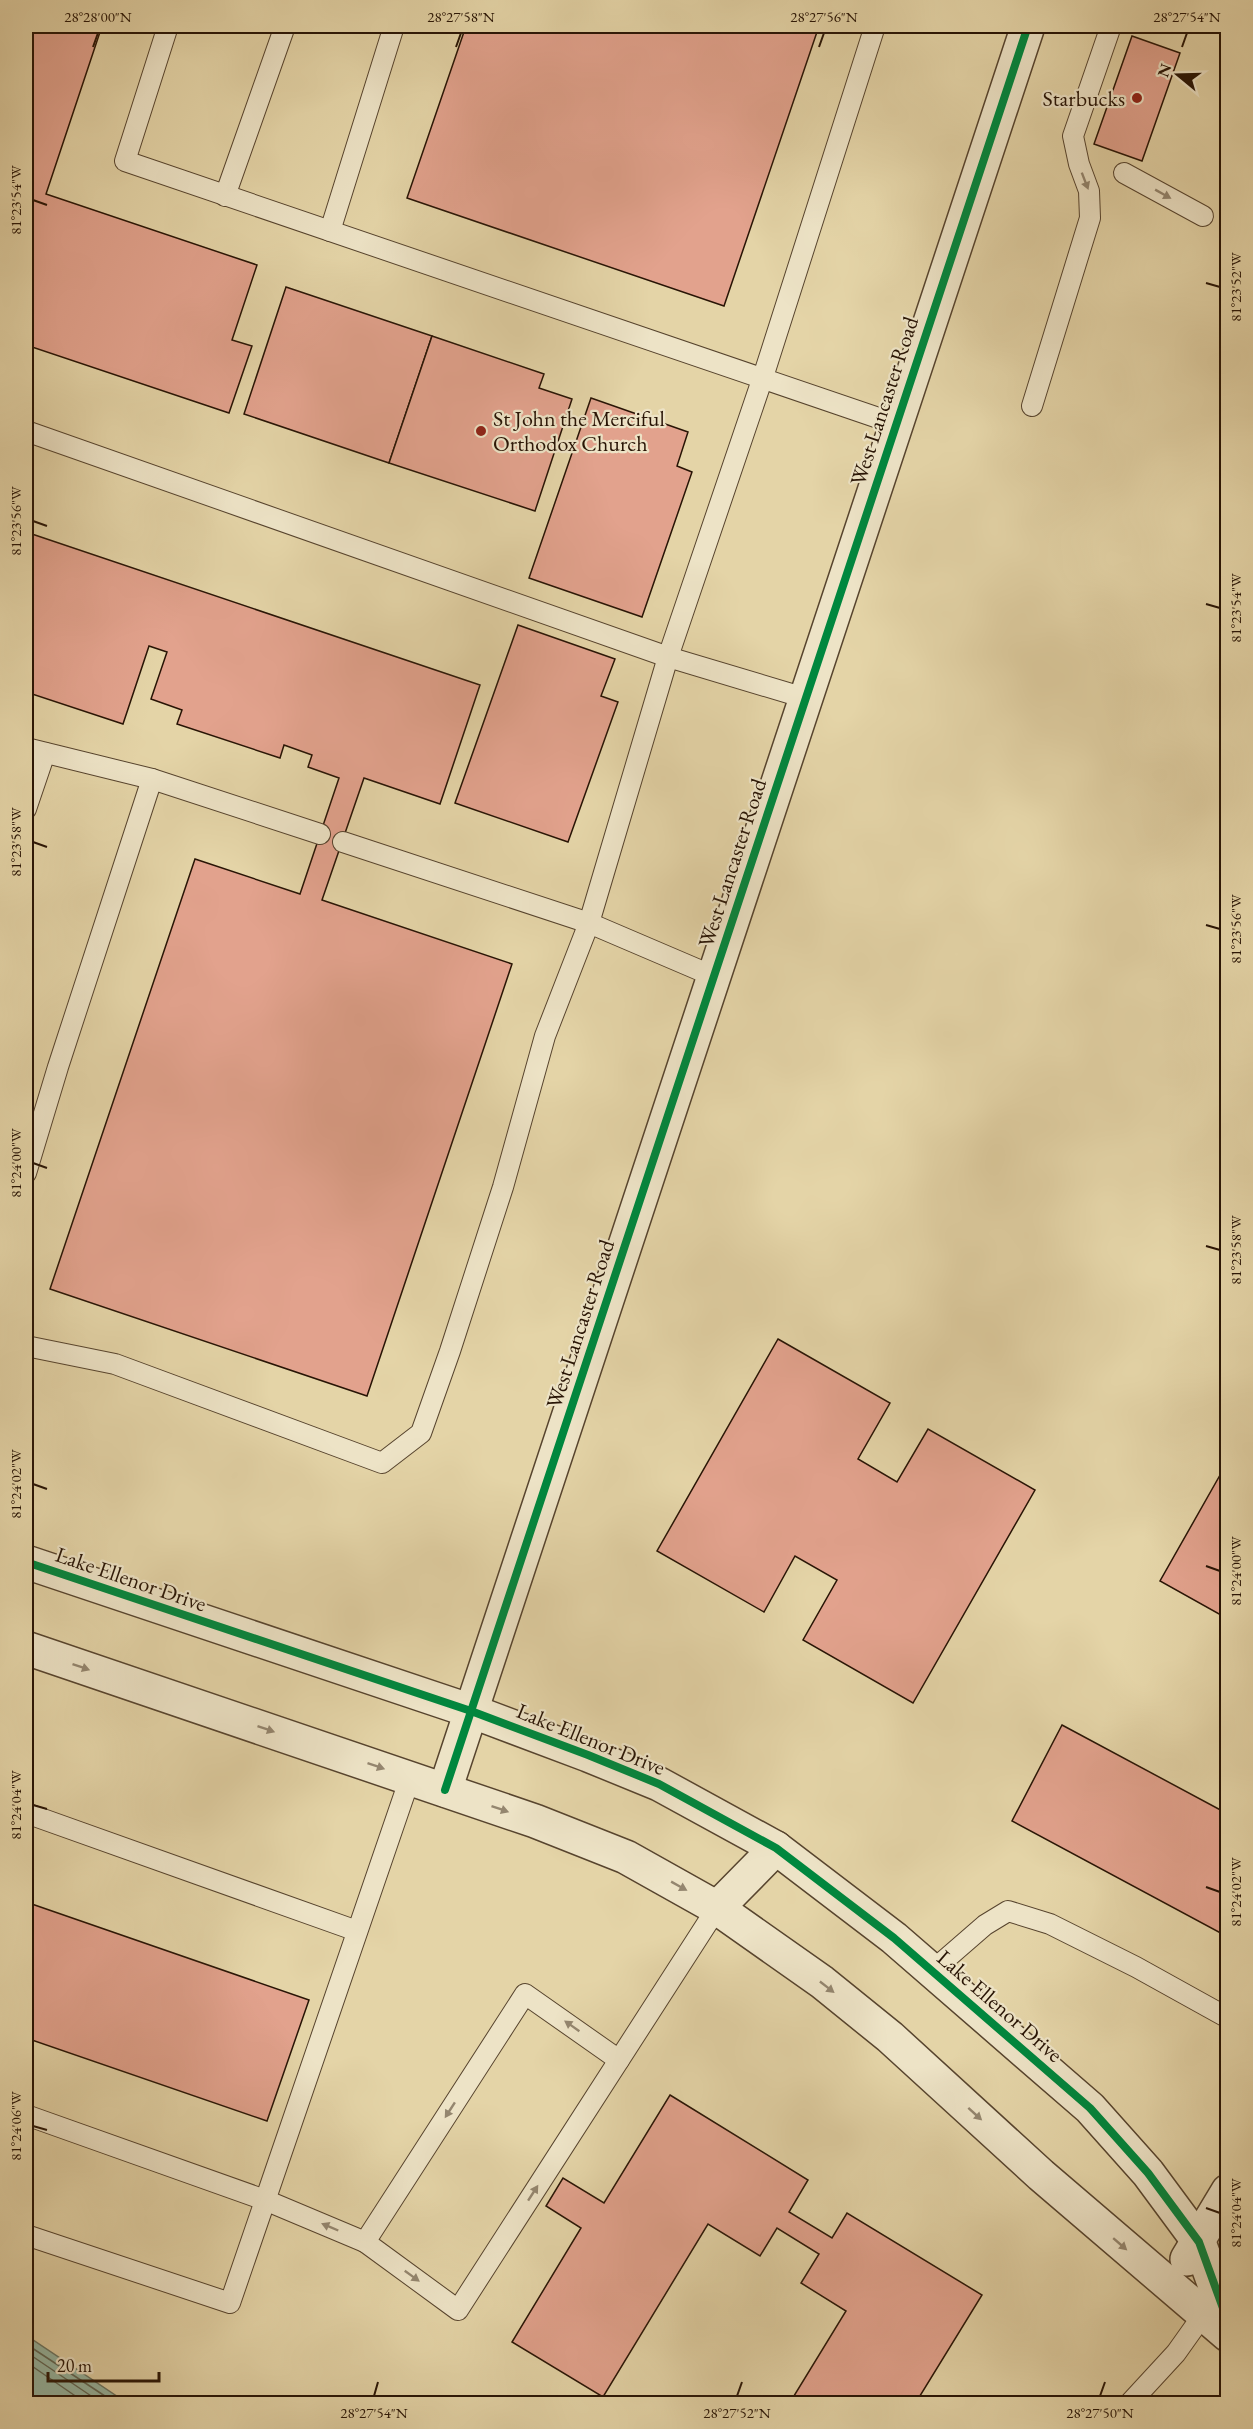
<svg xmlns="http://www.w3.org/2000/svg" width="1253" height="2429" viewBox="0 0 1253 2429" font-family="'EB Garamond',serif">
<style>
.water{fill:#96b8a4;stroke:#6a7664;stroke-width:1.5}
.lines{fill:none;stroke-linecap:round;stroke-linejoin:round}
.shore{stroke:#5f6654;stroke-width:1.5}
.building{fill:#e2a28d;stroke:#281405;stroke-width:1.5}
.service-casing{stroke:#57442e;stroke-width:22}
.tertiary-casing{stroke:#57442e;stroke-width:36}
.service{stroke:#ede3c6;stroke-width:20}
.tertiary{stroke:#ede3c6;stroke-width:33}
.cycleway-casing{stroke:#ede3c6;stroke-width:11}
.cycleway{stroke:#00873e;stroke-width:8}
.oneway{fill:#94866f}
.ticks{fill:none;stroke:#281405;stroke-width:2}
.poi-dot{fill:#8f2418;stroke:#ede3c6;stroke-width:2}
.labels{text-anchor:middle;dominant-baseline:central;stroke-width:4.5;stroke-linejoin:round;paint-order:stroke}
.poi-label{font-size:22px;fill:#281405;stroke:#ede3c6;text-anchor:end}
.street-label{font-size:22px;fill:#281405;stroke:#ede3c6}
.neatline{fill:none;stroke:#281405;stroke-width:2}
.ticks-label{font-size:15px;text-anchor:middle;fill:#281405}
</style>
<rect width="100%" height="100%" fill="#e4d4a7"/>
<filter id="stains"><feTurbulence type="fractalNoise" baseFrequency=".00333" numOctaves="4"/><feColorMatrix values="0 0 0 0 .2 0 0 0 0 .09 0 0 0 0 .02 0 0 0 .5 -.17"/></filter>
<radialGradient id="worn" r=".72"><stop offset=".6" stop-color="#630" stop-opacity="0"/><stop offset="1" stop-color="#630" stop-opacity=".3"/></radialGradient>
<path class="water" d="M 26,2337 L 33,2340 L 127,2403 L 26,2403 Z"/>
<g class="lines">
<g class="shore">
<path d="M 26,2344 L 117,2404"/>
<path d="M 26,2352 L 103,2404"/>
<path d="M 26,2362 L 87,2404"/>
</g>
</g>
<g class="building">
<path d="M 26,26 L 102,26 L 46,194 L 257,265 L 232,340 L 252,346 L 229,413 L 26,345 Z"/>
<path d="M 466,26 L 819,26 L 724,306 L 407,198 Z"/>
<path d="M 1132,36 L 1180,53 L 1142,161 L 1094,144 Z"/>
<path d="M 286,287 L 432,336 L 389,463 L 244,414 Z"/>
<path d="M 432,336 L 544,374 L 539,388 L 572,399 L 535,511 L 389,463 Z"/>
<path d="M 591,398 L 688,432 L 677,466 L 692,472 L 642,617 L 529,578 Z"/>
<path d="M 26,532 L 480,685 L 440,804 L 364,778 L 322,900 L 512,964 L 367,1396 L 50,1289 L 195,859 L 300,894 L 339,778 L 308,767 L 312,755 L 284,745 L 280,758 L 177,724 L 182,710 L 151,699 L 167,652 L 149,646 L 123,724 L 26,692 Z"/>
<path d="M 518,625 L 615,659 L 601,696 L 618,702 L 568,842 L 455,803 Z"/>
<path d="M 778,1339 L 890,1403 L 858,1459 L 897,1482 L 928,1429 L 1035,1490 L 913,1703 L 803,1640 L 837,1580 L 795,1556 L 764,1612 L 657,1551 Z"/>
<path d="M 1228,1461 L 1228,1619 L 1160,1581 Z"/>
<path d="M 1062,1725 L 1228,1814 L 1228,1937 L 1012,1821 Z"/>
<path d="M 26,1902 L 309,2000 L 267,2121 L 26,2038 Z"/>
<path d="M 670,2095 L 808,2180 L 789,2212 L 832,2238 L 847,2213 L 982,2295 L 915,2404 L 789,2404 L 846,2311 L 801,2283 L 819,2254 L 777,2228 L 760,2256 L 708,2224 L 603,2397 L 512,2342 L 581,2228 L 546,2206 L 563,2178 L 604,2203 Z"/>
</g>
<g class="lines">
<g class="service-casing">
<g id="service">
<path d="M 168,26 L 125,161 L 896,424"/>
<path d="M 1124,173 L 1203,216"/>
<path d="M 225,196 L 285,26"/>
<path d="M 330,231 L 394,26"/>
<path d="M 1032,406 L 1090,218 L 1089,191 L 1079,164 L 1073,136 L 1111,26"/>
<path d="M 26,431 L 668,657 L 805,698"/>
<path d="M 26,748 L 152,779"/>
<path d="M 26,809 L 45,753"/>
<path d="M 343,842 L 589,923 L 713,976"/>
<path d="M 26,1173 L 58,1067 L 152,779 L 320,834"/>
<path d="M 26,1346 L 115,1364 L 382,1463 L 421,1433 L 450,1351 L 503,1187 L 545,1036 L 589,923 L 668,657 L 763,377 L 875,26"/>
<path d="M 26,1813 L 357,1931"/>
<path d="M 932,1971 L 985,1925 L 1008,1911 L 1050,1924 L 1136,1967 L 1228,2018"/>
<path d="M 26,2115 L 265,2200 L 365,2242 L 525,1994 L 619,2060"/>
<path d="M 26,2235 L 230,2303 L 410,1778"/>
<path d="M 365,2242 L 458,2310 L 717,1908"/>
<path d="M 1129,2404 L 1176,2353 L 1203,2315"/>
</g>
</g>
<g class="tertiary-casing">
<g id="tertiary">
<path d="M 26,1562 L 471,1711 L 588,1755 L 659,1784 L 776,1848 L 894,1938 L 1090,2108 L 1148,2173 L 1199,2242 L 1228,2322"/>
<path d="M 26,1648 L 535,1821 L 626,1857 L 717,1908 L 822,1982 L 890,2037 L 1041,2175 L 1228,2335"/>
<path d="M 445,1790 L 1028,26"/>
<path d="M 717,1908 L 776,1848"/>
<path d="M 1187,2259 L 1228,2191"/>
</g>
</g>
<use href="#service" class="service"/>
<use href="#tertiary" class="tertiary"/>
<g class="cycleway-casing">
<g id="cycleway">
<path d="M 26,1562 L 471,1711 L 588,1755 L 659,1784 L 776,1848 L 894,1938 L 1090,2108 L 1148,2173 L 1199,2242 L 1228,2322"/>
<path d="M 445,1790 L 1028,26"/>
</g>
</g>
<use href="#cycleway" class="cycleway"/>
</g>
<defs><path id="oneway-solid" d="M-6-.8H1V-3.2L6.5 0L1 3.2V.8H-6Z" transform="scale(1.5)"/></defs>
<g class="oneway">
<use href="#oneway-solid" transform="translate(1085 181) rotate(69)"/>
<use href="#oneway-solid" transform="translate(1163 194) rotate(29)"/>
<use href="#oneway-solid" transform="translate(81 1667) rotate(19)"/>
<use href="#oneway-solid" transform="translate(266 1729) rotate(19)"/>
<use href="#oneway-solid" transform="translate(376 1766) rotate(19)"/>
<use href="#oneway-solid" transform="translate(500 1809) rotate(19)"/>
<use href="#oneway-solid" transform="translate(679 1886) rotate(29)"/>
<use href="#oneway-solid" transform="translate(827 1987) rotate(38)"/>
<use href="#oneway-solid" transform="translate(572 2026) rotate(-145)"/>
<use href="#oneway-solid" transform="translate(450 2110) rotate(123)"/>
<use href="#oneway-solid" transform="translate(975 2114) rotate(42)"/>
<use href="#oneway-solid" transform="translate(533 2193) rotate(-57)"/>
<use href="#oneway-solid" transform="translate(330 2227) rotate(-157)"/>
<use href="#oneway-solid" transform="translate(1120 2244) rotate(41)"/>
<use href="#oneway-solid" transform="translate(412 2276) rotate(36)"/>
</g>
<path class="ticks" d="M 93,47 L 98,33M 456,47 L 461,33M 819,47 L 824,33M 1182,47 L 1187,33M 33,200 L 47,205M 1206,283 L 1220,287M 33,521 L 47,526M 1206,604 L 1220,608M 33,842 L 47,847M 1206,925 L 1220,929M 33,1163 L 47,1168M 1206,1246 L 1220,1250M 33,1484 L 47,1489M 1206,1566 L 1220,1571M 33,1805 L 47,1809M 1206,1887 L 1220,1892M 33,2126 L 47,2130M 1206,2208 L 1220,2213M 374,2396 L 378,2382M 737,2396 L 742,2382M 1100,2396 L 1105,2382"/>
<g class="poi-dot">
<circle cx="1137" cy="98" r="6"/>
<circle cx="481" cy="431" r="6"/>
</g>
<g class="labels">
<g class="poi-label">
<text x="1125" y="98">Starbucks</text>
<text x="493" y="418" text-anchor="start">St John the Merciful<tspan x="493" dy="25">Orthodox Church</tspan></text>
</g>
<g class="street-label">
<text transform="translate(884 401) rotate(-72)">West Lancaster Road</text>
<text transform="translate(732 863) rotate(-72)">West Lancaster Road</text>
<text transform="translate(580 1324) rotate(-72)">West Lancaster Road</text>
<text transform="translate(131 1579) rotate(19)">Lake Ellenor Drive</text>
<text transform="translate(591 1739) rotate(22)">Lake Ellenor Drive</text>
<text transform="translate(1000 2006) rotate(41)">Lake Ellenor Drive</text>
</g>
</g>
<rect width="1253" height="2429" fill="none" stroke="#e4d4a7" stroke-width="66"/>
<g transform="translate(1178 75) rotate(289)" stroke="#ede3c6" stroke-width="4.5" paint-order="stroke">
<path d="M0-4.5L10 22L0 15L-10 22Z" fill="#281405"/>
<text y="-9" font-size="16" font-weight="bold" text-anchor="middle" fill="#281405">N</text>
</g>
<path d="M48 2372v9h111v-9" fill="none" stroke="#281405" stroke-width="3"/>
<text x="57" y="2372" font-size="18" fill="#281405" stroke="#ede3c6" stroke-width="4.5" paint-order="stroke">20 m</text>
<rect x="33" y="33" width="1187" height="2363" class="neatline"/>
<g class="ticks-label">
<text x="98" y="22">28°28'00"N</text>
<text x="461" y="22">28°27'58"N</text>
<text x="824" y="22">28°27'56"N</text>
<text x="1187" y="22">28°27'54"N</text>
<text transform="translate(16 200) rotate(-90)" y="5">81°23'54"W</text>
<text transform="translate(1236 287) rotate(-90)" y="5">81°23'52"W</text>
<text transform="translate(16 521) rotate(-90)" y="5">81°23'56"W</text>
<text transform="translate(1236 608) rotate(-90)" y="5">81°23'54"W</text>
<text transform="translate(16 842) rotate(-90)" y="5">81°23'58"W</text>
<text transform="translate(1236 929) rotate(-90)" y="5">81°23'56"W</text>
<text transform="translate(16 1163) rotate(-90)" y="5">81°24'00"W</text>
<text transform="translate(1236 1250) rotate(-90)" y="5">81°23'58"W</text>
<text transform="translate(16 1484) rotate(-90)" y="5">81°24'02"W</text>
<text transform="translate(1236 1571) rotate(-90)" y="5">81°24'00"W</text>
<text transform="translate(16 1805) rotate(-90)" y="5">81°24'04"W</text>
<text transform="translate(1236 1892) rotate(-90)" y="5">81°24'02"W</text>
<text transform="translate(16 2126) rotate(-90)" y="5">81°24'06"W</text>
<text transform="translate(1236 2213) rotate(-90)" y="5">81°24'04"W</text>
<text x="374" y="2418">28°27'54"N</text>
<text x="737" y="2418">28°27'52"N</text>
<text x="1100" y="2418">28°27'50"N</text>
</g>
<rect width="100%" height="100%" filter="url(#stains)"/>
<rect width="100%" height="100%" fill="url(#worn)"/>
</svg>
